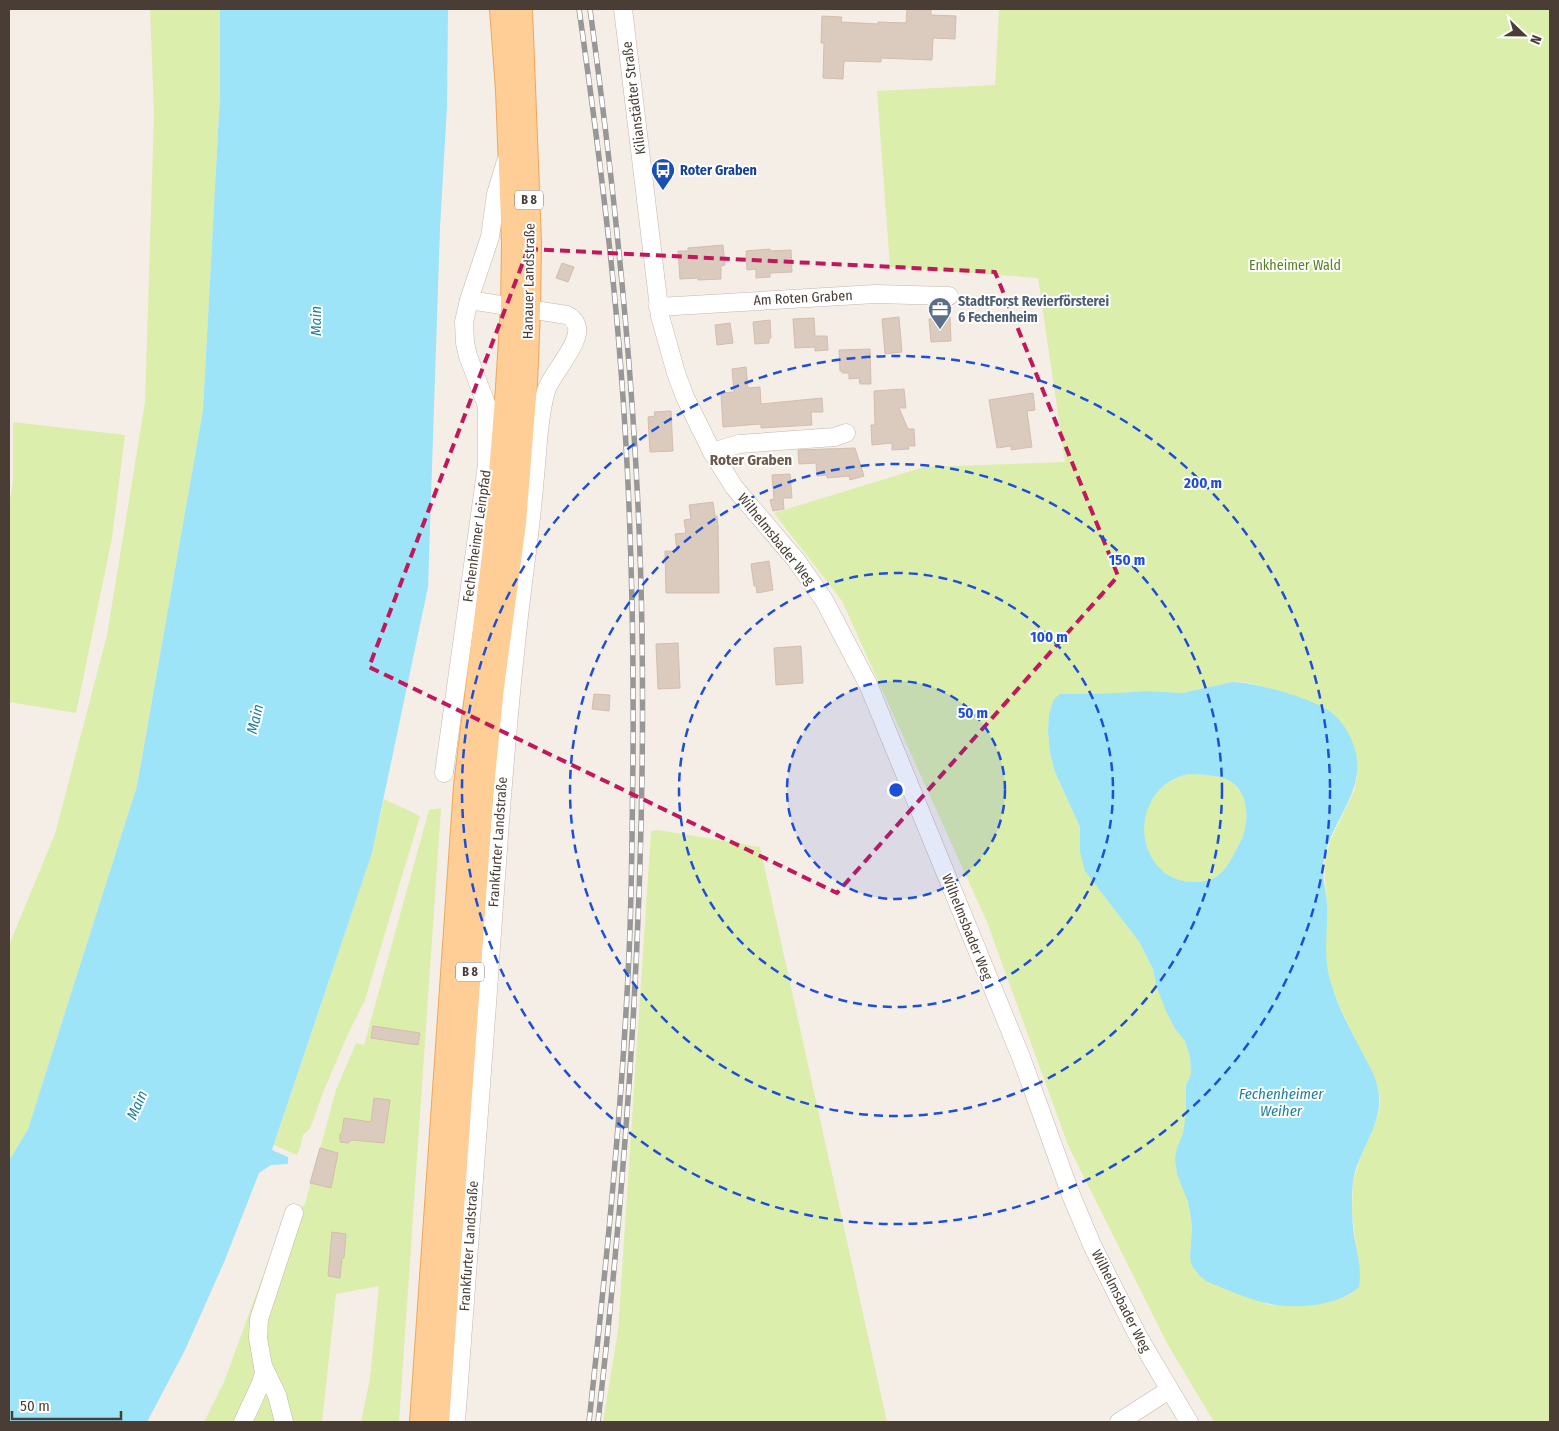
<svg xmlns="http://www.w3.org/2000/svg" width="1559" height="1431" viewBox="0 0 1559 1431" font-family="'Fira Sans Condensed',sans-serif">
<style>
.green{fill:#dceeab;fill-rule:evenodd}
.water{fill:#9de4f8;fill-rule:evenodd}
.building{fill:#dbcabe;stroke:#d4bdad}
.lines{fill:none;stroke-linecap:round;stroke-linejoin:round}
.minor-casing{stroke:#c5b7ab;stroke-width:19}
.major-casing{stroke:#f0a659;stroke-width:24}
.minor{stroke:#fff;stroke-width:18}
.major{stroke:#ffcd96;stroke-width:22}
.rail-casing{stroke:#979797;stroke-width:5.5}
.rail{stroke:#fff;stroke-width:4;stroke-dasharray:11;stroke-linecap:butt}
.marked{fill:none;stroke:#c2185b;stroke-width:4;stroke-dasharray:10 6;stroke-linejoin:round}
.ring{fill:none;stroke:#1d4ed8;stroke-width:2.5;stroke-dasharray:9 6}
.labels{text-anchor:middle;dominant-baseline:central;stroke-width:4;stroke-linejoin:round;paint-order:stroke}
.shield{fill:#fff;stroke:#807772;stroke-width:1}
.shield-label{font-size:12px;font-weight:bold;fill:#493d35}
.street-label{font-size:14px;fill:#493d35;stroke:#fff}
.transit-label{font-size:14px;font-weight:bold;fill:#164399;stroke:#fff;text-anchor:start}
.park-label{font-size:14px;fill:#588121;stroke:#fff}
.service-label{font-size:14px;font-weight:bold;fill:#4e5e75;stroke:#fff;text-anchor:start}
.water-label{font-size:15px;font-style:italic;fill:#1f809e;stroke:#fff}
.neighbourhood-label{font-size:15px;font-weight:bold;fill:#6d594b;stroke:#fff}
.centre{fill:#1d4ed8;stroke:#fff;stroke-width:2.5}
.ring-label{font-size:15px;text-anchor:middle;font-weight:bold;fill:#1d4ed8;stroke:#fff;stroke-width:4;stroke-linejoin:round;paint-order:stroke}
</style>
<rect width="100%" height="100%" fill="#f5eee7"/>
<g class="green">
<path d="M 150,9 L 220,9 L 220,95 L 203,410 L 137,786 L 28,1129 L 9,1161 L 9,945 L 55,834 L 107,635 L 145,402 L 154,114 Z"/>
<path d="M 999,9 L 1550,9 L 1550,1422 L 1214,1422 L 1168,1345 L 1068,1145 L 987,922 L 842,601 L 774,513 L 924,467 L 1065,462 L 1038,278 L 890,267 L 877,91 L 995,85 ZM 1232,682 L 1244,682 L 1265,687 L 1320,707 L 1352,742 L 1357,760 L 1357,776 L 1354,791 L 1330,841 L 1324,864 L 1327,904 L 1325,946 L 1326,963 L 1332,987 L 1339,1005 L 1378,1087 L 1380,1101 L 1378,1116 L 1369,1139 L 1363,1150 L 1353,1181 L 1352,1213 L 1360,1276 L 1351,1294 L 1340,1299 L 1307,1306 L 1269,1305 L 1190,1258 L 1192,1225 L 1177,1148 L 1183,1133 L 1186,1113 L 1186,1085 L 1191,1074 L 1190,1057 L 1185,1041 L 1175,1029 L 1157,988 L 1153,969 L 1140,943 L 1096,885 L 1080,852 L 1080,827 L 1055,772 L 1050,753 L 1048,731 L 1049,714 L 1060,694 L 1119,693 L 1146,691 L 1182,693 Z"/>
<path d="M 13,422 L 125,435 L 112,538 L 76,713 L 9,702 L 9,503 L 13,483 Z"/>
<path d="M 1189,774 C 1217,775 1243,776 1246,810 C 1247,817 1246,825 1244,832 C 1243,838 1239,844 1236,850 C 1231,860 1226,870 1216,877 C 1210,881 1201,882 1194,882 C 1155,883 1133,839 1149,805 C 1157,788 1171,778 1189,774 Z"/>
<path d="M 384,799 L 420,816 L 365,1000 L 348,1034 L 324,1090 L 310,1129 L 303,1135 L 300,1148 L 297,1155 L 274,1145 L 372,853 Z"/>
<path d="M 441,808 L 399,1422 L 361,1422 L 370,1378 L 379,1286 L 336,1294 L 322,1422 L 204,1422 L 224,1382 L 286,1213 L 299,1210 L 305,1204 L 336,1090 L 356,1043 L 364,1045 L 429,810 Z"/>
<path d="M 659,830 L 760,847 L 887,1422 L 603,1422 L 618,1331 L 651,831 Z"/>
</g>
<g class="water">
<path d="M 220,9 L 448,9 L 447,106 L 440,228 L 428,587 L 372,853 L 272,1150 L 288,1157 L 288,1164 L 271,1165 L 259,1173 L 225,1260 L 185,1350 L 147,1422 L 9,1422 L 9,1161 L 28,1129 L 137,786 L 203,410 L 220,95 Z"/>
<path d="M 1232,682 C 1255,682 1314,699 1332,713 C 1341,720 1348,731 1352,741 C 1374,792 1321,826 1323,873 C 1324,885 1327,896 1327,907 C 1328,937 1322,956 1332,986 C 1339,1010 1352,1032 1363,1054 C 1369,1065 1376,1077 1378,1089 C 1385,1124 1358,1149 1353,1182 C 1351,1199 1352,1218 1354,1235 C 1357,1253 1362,1269 1359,1287 C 1348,1297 1335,1301 1321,1304 C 1274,1312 1247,1298 1206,1281 L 1200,1276 L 1192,1266 L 1190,1258 L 1192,1225 L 1188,1202 L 1177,1174 L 1175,1159 L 1177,1148 L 1183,1133 L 1186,1113 L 1186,1085 L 1191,1074 L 1190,1057 L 1185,1041 L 1175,1029 L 1167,1013 L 1157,988 L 1153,969 L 1140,943 L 1085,871 L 1080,852 L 1080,827 L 1055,772 L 1050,753 L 1048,731 L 1049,714 L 1054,699 L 1060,694 L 1119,693 L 1146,691 L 1182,693 ZM 1189,774 C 1217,775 1243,776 1246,810 C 1247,817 1246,825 1244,832 C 1243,838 1239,844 1236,850 C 1231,860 1226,870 1216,877 C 1210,881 1201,882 1194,882 C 1155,883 1134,839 1149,806 C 1157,788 1170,778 1189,774 Z"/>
</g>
<g class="building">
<path d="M 907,9 L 931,9 L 931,15 L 956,16 L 955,39 L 933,38 L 932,60 L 881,58 L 881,62 L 844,61 L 843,79 L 823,78 L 824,43 L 821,43 L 822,16 L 842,17 L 841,22 L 878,24 L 878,22 L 906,23 Z"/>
<path d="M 723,245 L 725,265 L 721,266 L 721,279 L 698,280 L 698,278 L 680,279 L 678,251 L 688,251 L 688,248 Z"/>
<path d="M 770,249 L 770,251 L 791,250 L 792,272 L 770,273 L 770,277 L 756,278 L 756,269 L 747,270 L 746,251 Z"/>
<path d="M 562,263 L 574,267 L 568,282 L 556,278 Z"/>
<path d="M 899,317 L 902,352 L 885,354 L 882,319 Z"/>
<path d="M 950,317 L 951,341 L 931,342 L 929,319 Z"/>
<path d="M 814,318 L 815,336 L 827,336 L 828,350 L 815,351 L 815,347 L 795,348 L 793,319 Z"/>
<path d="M 770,320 L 771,338 L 769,338 L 769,343 L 755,344 L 753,322 Z"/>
<path d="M 730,323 L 733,343 L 717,345 L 715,325 Z"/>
<path d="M 870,349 L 871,384 L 860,384 L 859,378 L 849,379 L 849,373 L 842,373 L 842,371 L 840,371 L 839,350 Z"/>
<path d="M 746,367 L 748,388 L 760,387 L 761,404 L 822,398 L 823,412 L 811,412 L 812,425 L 761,428 L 761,424 L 723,427 L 721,393 L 734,392 L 732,369 Z"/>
<path d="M 904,389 L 906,408 L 899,408 L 908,429 L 914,429 L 915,446 L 908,446 L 909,449 L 892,450 L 892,443 L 872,445 L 871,425 L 875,425 L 874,391 Z"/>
<path d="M 1033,393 L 1035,410 L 1027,411 L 1032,447 L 1011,450 L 1011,446 L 997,448 L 989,400 Z"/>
<path d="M 671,411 L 673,451 L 650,452 L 648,417 L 655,416 L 654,412 Z"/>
<path d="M 855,448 L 864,476 L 850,480 L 849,476 L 827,478 L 827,475 L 817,476 L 816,463 L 799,464 L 798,450 Z"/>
<path d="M 790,474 L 792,498 L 783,498 L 784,509 L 773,511 L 770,500 L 774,499 L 772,475 Z"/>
<path d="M 713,502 L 715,516 L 717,516 L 718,526 L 719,593 L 666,593 L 665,551 L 677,551 L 675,534 L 686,533 L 684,520 L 691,519 L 689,505 Z"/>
<path d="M 769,561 L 773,590 L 757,593 L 756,586 L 754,586 L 751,564 Z"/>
<path d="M 678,643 L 680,688 L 658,689 L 656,644 Z"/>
<path d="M 801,646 L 803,683 L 776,685 L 774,648 Z"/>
<path d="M 594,694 L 610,695 L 609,711 L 592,709 Z"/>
<path d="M 373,1026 L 420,1033 L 418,1045 L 371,1038 Z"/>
<path d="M 374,1098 L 390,1100 L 384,1143 L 352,1140 L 348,1143 L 340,1142 L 340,1134 L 342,1132 L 344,1118 L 371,1122 Z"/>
<path d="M 320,1148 L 338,1153 L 331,1188 L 310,1183 Z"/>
<path d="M 332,1232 L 346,1234 L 344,1258 L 342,1258 L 340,1278 L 328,1276 Z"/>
</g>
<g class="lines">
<g class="minor-casing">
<g id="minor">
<path d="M 623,9 L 660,316 L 676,373 L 685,397 L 712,452 L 734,487 L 796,560 L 824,600 L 868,684 L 1021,1057 L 1071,1195 L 1092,1245 L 1139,1338 L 1189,1422"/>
<path d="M 658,307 L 875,294 L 949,296"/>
<path d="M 712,452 L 739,444 L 835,437 L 846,433"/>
<path d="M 444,773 L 487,465 L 487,406 L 468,356 L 465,343 L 464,322 L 469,300 L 490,237 L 496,194 L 506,161"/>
<path d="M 263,1366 L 277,1395 L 284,1422"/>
<path d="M 243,1422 L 261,1383 L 264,1372 L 258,1338 L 259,1319 L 294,1213"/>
<path d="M 456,1422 C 467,1274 478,1125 489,977 C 498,845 507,713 523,582 C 528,547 532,511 535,476 C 538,448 538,418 546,391 C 552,370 597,330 567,315 L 469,300"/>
<path d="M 1119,1422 L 1169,1390"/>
</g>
</g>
<g class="major-casing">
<g id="major">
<path d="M 421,1422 L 465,786 L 494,547 L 507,387 L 512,307 L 513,244 L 507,90 L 501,9"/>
<path d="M 438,1422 L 482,796 L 493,687 L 515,523 L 526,384 L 529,310 L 530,242 L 521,9"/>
</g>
</g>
<use href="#minor" class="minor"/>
<use href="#major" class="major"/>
<g class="rail-casing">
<g id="rail">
<path d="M 579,9 C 596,128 612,249 621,370 C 631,500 634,631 633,761 C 632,825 632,890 629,954 C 622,1110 606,1267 589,1422"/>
<path d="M 590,9 C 618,216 639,424 642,633 C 646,897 628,1160 598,1422"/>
</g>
</g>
<use href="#rail" class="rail"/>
</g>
<path class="marked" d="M 528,249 L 995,272 L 1118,576 L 837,893 L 369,667 Z"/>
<circle cx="896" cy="790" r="109" fill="#1d4ed8" fill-opacity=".12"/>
<g class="ring">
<circle cx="896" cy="790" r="109"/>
<circle cx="896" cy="790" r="217"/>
<circle cx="896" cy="790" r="326"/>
<circle cx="896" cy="790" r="434"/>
</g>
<defs>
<g id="bus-pin" transform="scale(1.25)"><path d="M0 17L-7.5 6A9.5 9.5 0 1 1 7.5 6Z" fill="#1a4fb4" stroke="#fff"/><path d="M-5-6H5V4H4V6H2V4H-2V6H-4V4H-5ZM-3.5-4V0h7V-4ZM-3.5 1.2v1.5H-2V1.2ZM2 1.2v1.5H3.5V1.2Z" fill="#fff"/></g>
<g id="office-pin" transform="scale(1.25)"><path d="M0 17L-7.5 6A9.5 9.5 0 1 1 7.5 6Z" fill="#5c6f8a" stroke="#fff"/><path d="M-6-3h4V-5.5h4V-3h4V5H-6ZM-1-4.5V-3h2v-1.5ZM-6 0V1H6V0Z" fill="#fff"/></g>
</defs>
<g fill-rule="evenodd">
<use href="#bus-pin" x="663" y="170"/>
<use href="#office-pin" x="940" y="309"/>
</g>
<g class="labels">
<g class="shield">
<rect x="515" y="190.5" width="28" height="19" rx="4"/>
<rect x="456" y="962.5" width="28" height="19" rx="4"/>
</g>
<g class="shield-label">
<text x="529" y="200">B 8</text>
<text x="470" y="972">B 8</text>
</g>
<g class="street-label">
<text transform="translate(634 98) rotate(-97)">Kilianstädter Straße</text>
<text transform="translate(529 281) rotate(-89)">Hanauer Landstraße</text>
<text transform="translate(803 298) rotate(-3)">Am Roten Graben</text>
<text transform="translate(477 536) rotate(-82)">Fechenheimer Leinpfad</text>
<text transform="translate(776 539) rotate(51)">Wilhelmsbader Weg</text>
<text transform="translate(498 842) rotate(-86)">Frankfurter Landstraße</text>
<text transform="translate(967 927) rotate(68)">Wilhelmsbader Weg</text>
<text transform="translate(469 1246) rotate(-86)">Frankfurter Landstraße</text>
<text transform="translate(1121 1301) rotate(63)">Wilhelmsbader Weg</text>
</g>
<g class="transit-label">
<text x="680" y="170">Roter Graben</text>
</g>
<g class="park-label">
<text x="1295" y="265">Enkheimer Wald</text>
</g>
<g class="service-label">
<text x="958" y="301">StadtForst Revierförsterei<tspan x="958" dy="16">6 Fechenheim</tspan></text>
</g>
<g class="water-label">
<text transform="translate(316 321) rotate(-90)">Main</text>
<text transform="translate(255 719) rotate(-77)">Main</text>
<text x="1281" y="1094">Fechenheimer<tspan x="1281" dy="17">Weiher</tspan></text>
<text transform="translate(137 1105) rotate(-66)">Main</text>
</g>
<g class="neighbourhood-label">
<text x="751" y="460">Roter Graben</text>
</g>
</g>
<circle cx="896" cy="790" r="8" class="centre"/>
<g class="ring-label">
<text x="1203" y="488">200 m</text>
<text x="1127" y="565">150 m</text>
<text x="1049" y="642">100 m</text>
<text x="973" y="718">50 m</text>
</g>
<rect width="1559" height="1431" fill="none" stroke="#493d35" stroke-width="20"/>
<g transform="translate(1524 35) rotate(112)" stroke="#ffffff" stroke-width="4" paint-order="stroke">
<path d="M0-4L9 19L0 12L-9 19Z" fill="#493d35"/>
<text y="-8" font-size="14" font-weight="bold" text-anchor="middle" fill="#493d35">N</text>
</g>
<path d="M12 1411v8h109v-8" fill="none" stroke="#493d35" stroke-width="2.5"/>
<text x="20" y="1411" font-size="15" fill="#493d35" stroke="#ffffff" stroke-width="4" paint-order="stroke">50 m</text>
</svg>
